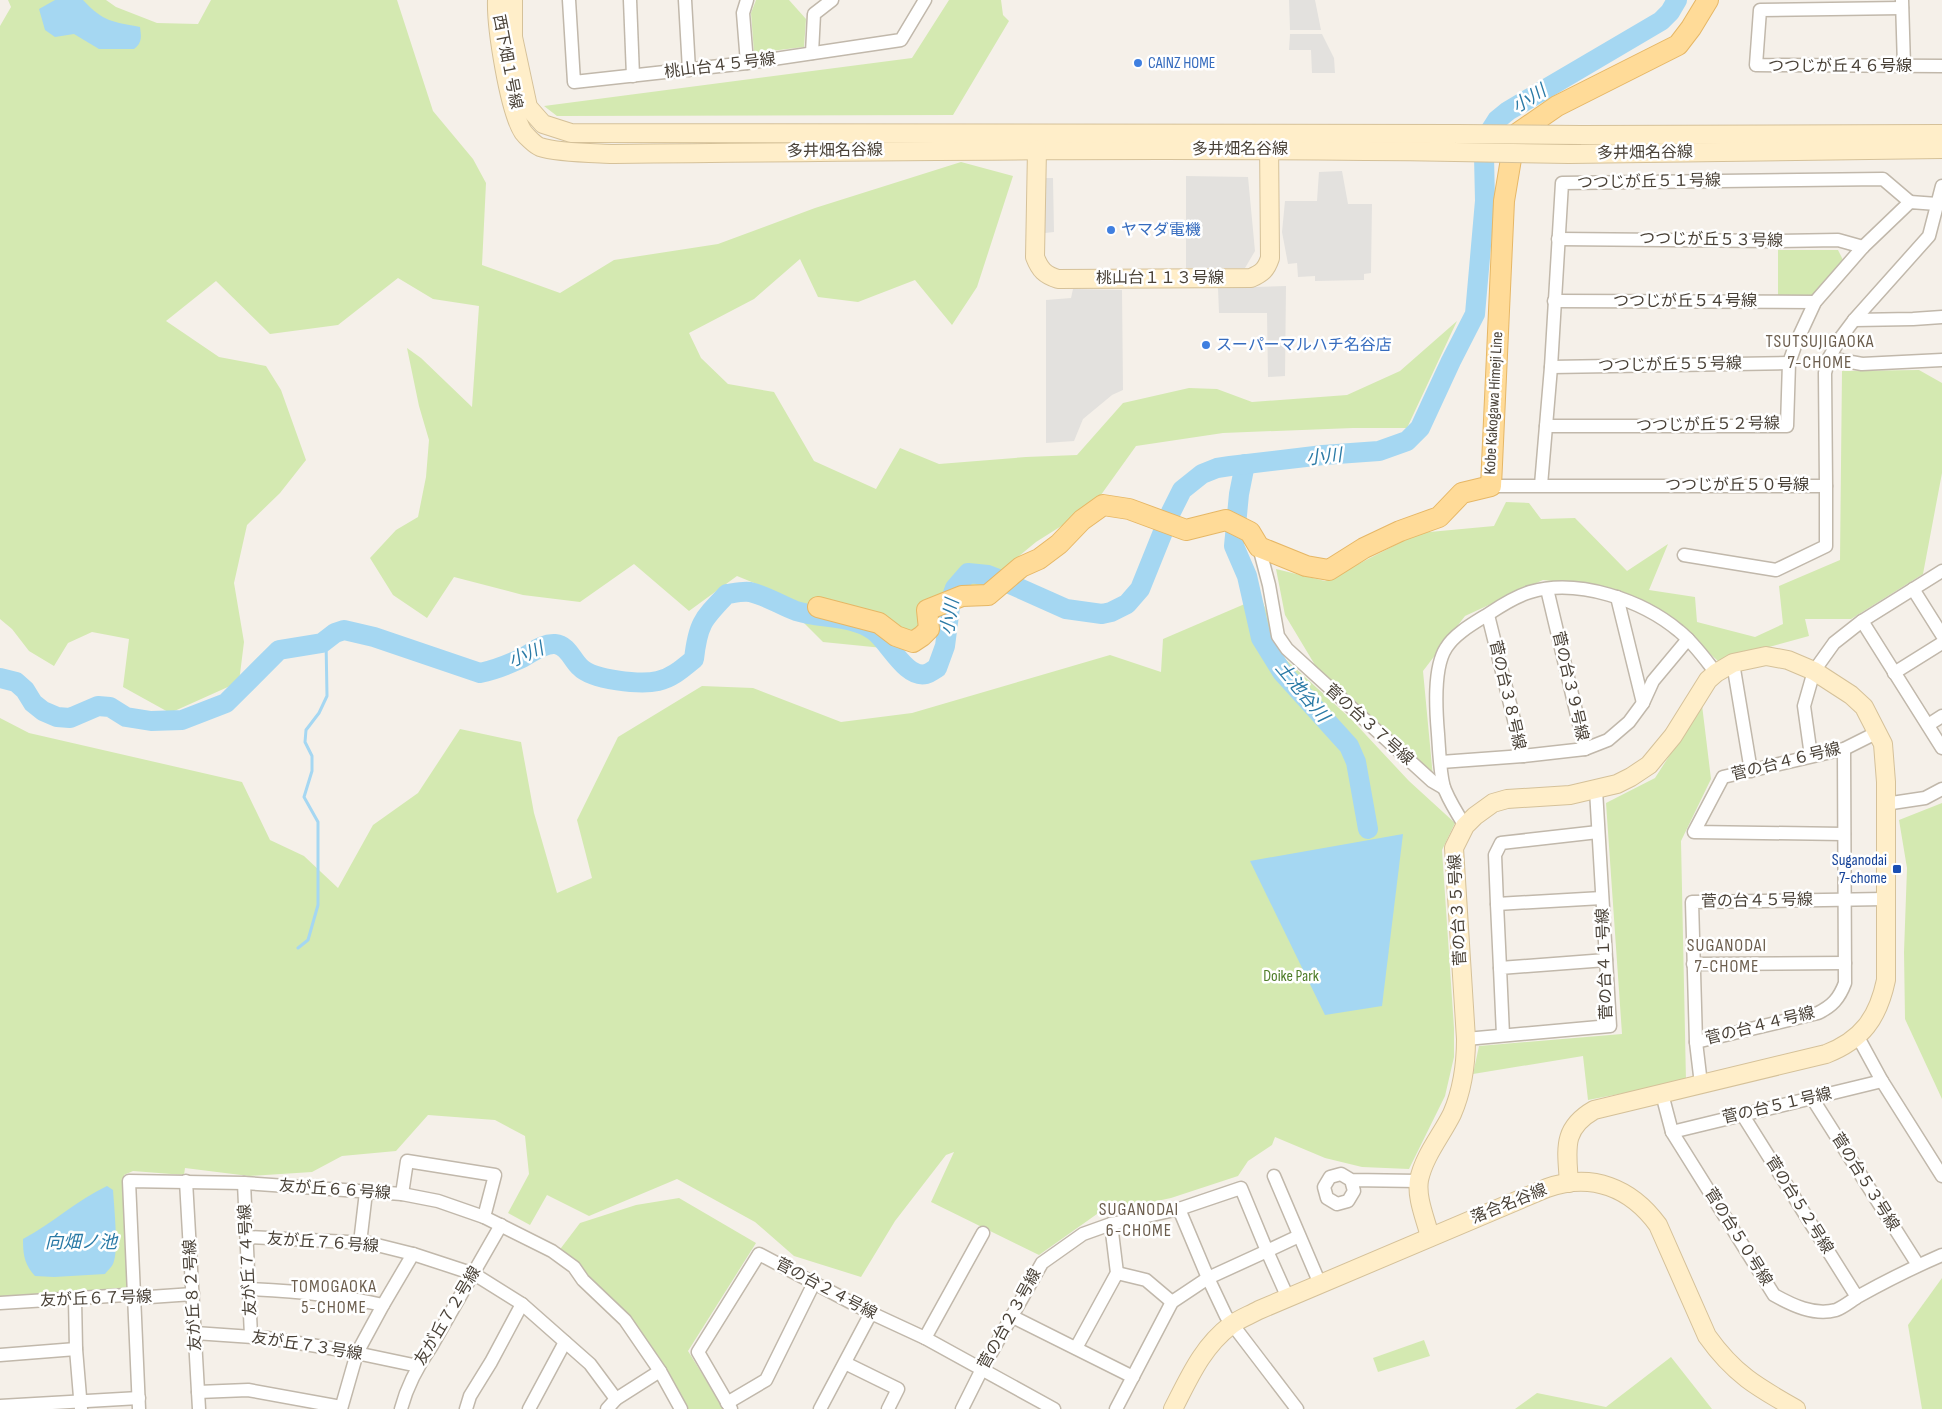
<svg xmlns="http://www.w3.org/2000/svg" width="1942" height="1409" viewBox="0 0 1942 1409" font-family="'Sofia Sans Condensed','Noto Sans JP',sans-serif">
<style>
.green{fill:#d4e9b1}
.parking{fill:#e3e1de}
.water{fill:#a5d7f2}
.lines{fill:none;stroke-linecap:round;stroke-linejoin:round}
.stream{stroke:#a5d7f2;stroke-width:3}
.river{stroke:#a5d7f2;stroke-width:20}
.street-casing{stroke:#c1b8ab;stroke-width:15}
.secondary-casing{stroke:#d5c199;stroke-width:20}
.primary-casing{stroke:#e6b766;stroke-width:22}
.street{stroke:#fff;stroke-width:12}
.secondary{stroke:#ffeec9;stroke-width:18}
.primary{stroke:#ffdb98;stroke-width:20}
.secondary-bridge-casing{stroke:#d5c199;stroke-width:20;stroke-linecap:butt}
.secondary-bridge{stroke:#ffeec9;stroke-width:18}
.shop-dot{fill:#3f7fe0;stroke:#fff;stroke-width:2}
.transit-dot{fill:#1a4fb4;stroke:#fff;stroke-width:2}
.labels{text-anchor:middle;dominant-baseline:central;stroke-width:5;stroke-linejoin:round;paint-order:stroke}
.street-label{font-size:16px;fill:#494137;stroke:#fff}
.shop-label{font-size:16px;fill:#366cbe;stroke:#fff;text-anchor:start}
.transit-label{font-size:16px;fill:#164399;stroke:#fff;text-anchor:end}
.park-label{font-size:16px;fill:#4e7c29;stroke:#fff}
.water-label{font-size:18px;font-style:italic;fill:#2a7aa6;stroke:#fff}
.neighbourhood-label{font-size:18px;letter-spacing:1px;fill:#6c5e4e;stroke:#fff}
</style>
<rect width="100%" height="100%" fill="#f5f0e9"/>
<g class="green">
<path d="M 8,0 L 106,0 L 116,7 L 157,23 L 198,24 L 211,0 L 397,0 L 433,111 L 473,159 L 486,183 L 482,265 L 560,293 L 614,260 L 718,244 L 815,208 L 961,162 L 1013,176 L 977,287 L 952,325 L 915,280 L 858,302 L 818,297 L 800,259 L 754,299 L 689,333 L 701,358 L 728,384 L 774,392 L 814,461 L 876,489 L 900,448 L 939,464 L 1026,457 L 1077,455 L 1123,403 L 1189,388 L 1217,389 L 1252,402 L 1347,395 L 1400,371 L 1457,321 L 1407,428 L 1353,428 L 1223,433 L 1136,446 L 1093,506 L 1036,542 L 958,606 L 913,651 L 823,642 L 771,590 L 737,576 L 689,611 L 634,564 L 580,602 L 523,595 L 454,577 L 427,618 L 393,595 L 370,558 L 396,530 L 418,517 L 426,477 L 429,440 L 419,406 L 407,348 L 421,358 L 472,407 L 479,306 L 433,299 L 398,278 L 338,325 L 270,334 L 216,281 L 166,321 L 219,357 L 266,366 L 281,390 L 306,460 L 280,493 L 247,525 L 234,583 L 244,642 L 239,682 L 170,713 L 123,687 L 129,639 L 92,632 L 68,643 L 54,666 L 29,651 L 12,629 L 0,619 L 0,26 L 11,7 Z"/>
<path d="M 756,0 L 789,0 L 806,19 L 804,47 L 754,53 L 751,13 Z"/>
<path d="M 949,0 L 1001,0 L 1003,15 L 1009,21 L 953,115 L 557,116 L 544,106 L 912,58 Z"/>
<path d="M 1778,250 L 1838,250 L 1844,262 L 1812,296 L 1778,295 Z"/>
<path d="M 1919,370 L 1942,383 L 1942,473 L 1923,574 L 1851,619 L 1805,619 L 1809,636 L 1718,661 L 1666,614 L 1598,586 L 1543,580 L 1465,616 L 1423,671 L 1433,777 L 1315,665 L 1285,615 L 1276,569 L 1325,581 L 1419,533 L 1494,526 L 1506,502 L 1529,503 L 1541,519 L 1575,518 L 1627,571 L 1668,544 L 1649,590 L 1695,597 L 1697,622 L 1755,637 L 1783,624 L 1779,586 L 1840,560 L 1842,371 Z"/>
<path d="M 1261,597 L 1283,657 L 1351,719 L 1409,781 L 1455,823 L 1442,850 L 1454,1028 L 1454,1057 L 1445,1096 L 1409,1169 L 1362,1167 L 1325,1158 L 1275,1137 L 1272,1145 L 1248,1161 L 1238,1176 L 1171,1198 L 1097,1214 L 1039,1255 L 931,1202 L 954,1152 L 946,1155 L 895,1221 L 861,1277 L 794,1256 L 755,1222 L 677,1179 L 589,1216 L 547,1195 L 530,1225 L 508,1213 L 529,1174 L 525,1136 L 495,1120 L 428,1115 L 396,1151 L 342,1156 L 312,1172 L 249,1176 L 185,1168 L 184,1175 L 133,1171 L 124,1175 L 130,1284 L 124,1290 L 0,1297 L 0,718 L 29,733 L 242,782 L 270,840 L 304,856 L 338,888 L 373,825 L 418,793 L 460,729 L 521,742 L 534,813 L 557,893 L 592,878 L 577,820 L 618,737 L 702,686 L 753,688 L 841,722 L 912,713 L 1110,655 L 1161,672 L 1163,639 Z"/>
<path d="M 1702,705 L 1711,779 L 1681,841 L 1686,1081 L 1588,1100 L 1583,1056 L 1473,1074 L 1479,1046 L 1622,1034 L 1606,803 L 1655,778 Z"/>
<path d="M 1942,803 L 1942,1099 L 1905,1019 L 1904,952 L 1907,868 L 1899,820 Z"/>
<path d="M 679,1198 L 756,1243 L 688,1351 L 724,1409 L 688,1409 L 658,1359 L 558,1252 L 580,1223 L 636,1205 Z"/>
<path d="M 1942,1278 L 1942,1409 L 1922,1409 L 1908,1325 Z"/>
<path d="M 1424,1340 L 1430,1356 L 1378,1372 L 1373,1358 Z"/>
<path d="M 1671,1357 L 1712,1409 L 1515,1409 L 1537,1393 L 1606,1407 Z"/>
</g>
<g class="parking">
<path d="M 1289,0 L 1315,0 L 1321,30 L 1290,30 Z"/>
<path d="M 1290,34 L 1322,34 L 1334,58 L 1335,73 L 1312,73 L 1311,50 L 1289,50 Z"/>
<path d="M 1342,171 L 1348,204 L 1372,204 L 1371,273 L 1364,274 L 1364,280 L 1315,281 L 1315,276 L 1298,277 L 1297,263 L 1288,264 L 1282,232 L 1285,201 L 1317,201 L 1319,172 Z"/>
<path d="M 1186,176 L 1248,177 L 1255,251 L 1245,268 L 1186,268 Z"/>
<path d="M 1044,178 L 1053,178 L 1054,232 L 1045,233 Z"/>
<path d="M 1286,286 L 1285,376 L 1268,377 L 1267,313 L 1219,313 L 1218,288 Z"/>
<path d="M 1073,289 L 1122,290 L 1123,390 L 1112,395 L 1083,419 L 1074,441 L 1046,443 L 1046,300 L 1071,298 Z"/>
</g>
<g class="water">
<path d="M 55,0 L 83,0 C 103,22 114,22 140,27 C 141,36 143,42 134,49 L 99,49 L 74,34 L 55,37 L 45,30 L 39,9 Z"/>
<path d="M 1403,834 L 1382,1006 L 1325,1015 L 1250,861 Z"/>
<path d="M 107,1186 L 113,1190 C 114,1206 119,1252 113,1264 C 111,1268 107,1271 105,1274 L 54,1277 L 35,1276 C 24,1264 23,1254 23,1239 C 53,1223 77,1200 107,1186 Z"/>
</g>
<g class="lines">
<path class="stream" d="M 298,948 L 308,940 L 318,905 L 318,822 L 304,797 L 312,771 L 312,756 L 305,742 L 306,730 L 319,713 L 327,696 L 326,640"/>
<g class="river">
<path d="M 1245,464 L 1239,494 L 1234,546 L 1247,576 L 1261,638 L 1282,672 L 1349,746 L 1356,762 L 1368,829"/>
<path d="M 0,678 L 16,682 L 25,690 L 33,703 L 43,711 L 57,717 L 70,718 L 98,706 L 110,707 L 126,717 L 151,721 L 182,720 L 226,703 L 279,650 L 322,643 L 335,633 L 344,630 L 374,637 L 480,673 C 494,670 507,665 520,659 C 531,654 542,643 555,644 C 568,645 572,660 580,667 C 592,680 641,685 658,681 C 672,678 683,668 694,659 C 698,623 703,619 727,594 C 734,593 743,591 750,592 C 767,596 780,605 796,611 C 821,619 852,615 874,631 C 889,642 906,679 926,674 C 930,673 933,670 937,668 L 945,646 L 951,599 L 955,588 L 968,573 L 988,575 L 1001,580 L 1066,609 L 1102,614 L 1111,612 L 1127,604 L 1140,589 L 1171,512 L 1182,490 L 1202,474 L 1217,468 L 1230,466 L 1323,455 L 1379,451 L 1407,441 L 1420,428 L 1451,361 L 1475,314 L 1485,201 L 1484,156 L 1486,142 L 1490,131 L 1497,120 L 1508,111 L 1661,21 L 1670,12 L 1677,0"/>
</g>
<g class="street-casing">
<g id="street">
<path d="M 569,0 L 574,82 L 747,63 L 901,40 L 925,0"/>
<path d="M 630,0 L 633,76"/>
<path d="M 685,0 L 689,70"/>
<path d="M 1902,0 L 1904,66"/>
<path d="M 1902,8 L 1760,10 L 1756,65 L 1942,66"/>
<path d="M 812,53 L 814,14 L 832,0"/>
<path d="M 747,63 L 743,13 L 747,0"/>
<path d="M 1558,239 L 1773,241 L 1838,240 L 1863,247"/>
<path d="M 1554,301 L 1815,302"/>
<path d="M 1854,320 L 1913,319 L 1942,317"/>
<path d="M 1829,358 L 1862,364 L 1942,360"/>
<path d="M 1551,367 L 1789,363"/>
<path d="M 1546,426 L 1787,426 L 1789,363 L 1796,343 L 1815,302 L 1863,247 L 1910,202 L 1937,204"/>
<path d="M 1541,485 L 1551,367 L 1562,183 L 1883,179 L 1910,202"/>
<path d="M 1491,486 L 1826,486 L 1825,373 L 1829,358 L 1839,340 L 1854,320 L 1929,236 L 1942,186"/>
<path d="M 1259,547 L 1269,585 L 1278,636 L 1287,649 L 1432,781 L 1444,788"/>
<path d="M 1684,555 L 1776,570 L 1826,546 L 1826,486"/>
<path d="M 1547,589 L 1585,749 L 1608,740 L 1629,722 L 1643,703 L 1653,681 L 1688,639"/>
<path d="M 1913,589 L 1942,635"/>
<path d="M 1617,597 L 1643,703"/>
<path d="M 1862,621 L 1942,748"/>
<path d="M 1733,663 L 1751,771"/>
<path d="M 1894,673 L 1942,643"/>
<path d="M 1928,725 L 1942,716"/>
<path d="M 1523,756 L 1585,749"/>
<path d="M 1811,756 L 1804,706 L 1814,671 L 1834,643 L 1862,621 L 1942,571"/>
<path d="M 1441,762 L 1523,756 L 1488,615"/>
<path d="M 1885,804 L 1925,798 L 1942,789"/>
<path d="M 1465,826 C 1458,815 1450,802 1445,790 C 1440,779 1439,747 1438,734 C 1436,711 1433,668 1446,648 C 1455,633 1476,622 1490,613 C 1502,605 1517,596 1530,592 C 1578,578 1642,600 1679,631 C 1694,643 1705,659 1716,673"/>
<path d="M 1598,832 L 1501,843 L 1495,855 L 1497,904 L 1602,898"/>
<path d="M 1844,834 L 1694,832 L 1723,777 L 1844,749 L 1878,732"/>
<path d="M 1497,904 L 1500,968"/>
<path d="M 1693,964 L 1845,963"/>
<path d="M 1503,1035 L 1500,968 L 1606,960"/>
<path d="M 1858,1037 L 1882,1081 L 1942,1176"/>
<path d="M 1466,1039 L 1610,1026 L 1596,790"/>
<path d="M 1696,1042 L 1818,1013 C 1832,1006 1839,999 1845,983 L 1844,749"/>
<path d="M 1701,1084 L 1696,1042 L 1692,902 L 1885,899"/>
<path d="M 1662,1094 L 1672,1132 L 1774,1295 C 1792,1305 1814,1316 1836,1310 C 1844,1307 1852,1300 1859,1296 C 1886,1281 1914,1267 1942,1255"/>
<path d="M 1812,1098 L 1918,1265"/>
<path d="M 1742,1114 L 1857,1297"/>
<path d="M 1672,1132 L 1882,1081"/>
<path d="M 1274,1176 L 1320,1284"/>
<path d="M 1351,1180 L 1354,1191 L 1348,1201 L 1337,1204 L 1327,1198 L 1324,1187 L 1330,1177 L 1341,1174 L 1351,1180 L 1419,1181"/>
<path d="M 186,1181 L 199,1409"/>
<path d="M 244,1183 L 251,1336"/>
<path d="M 402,1194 L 407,1161 L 495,1175 L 484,1217"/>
<path d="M 247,1237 L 369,1243 L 413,1254 L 474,1274 L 522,1304 L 590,1364 L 616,1399"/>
<path d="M 360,1243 L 366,1192"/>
<path d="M 1117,1273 L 1146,1280 L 1172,1302"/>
<path d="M 251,1289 C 296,1291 339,1295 383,1305"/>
<path d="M 1288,1298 L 1267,1251 L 1299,1236"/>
<path d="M 75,1299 L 76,1349 L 81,1409"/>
<path d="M 0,1303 L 126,1295 L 135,1298 L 193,1294"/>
<path d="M 1011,1316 L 1133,1377"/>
<path d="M 195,1333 L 267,1338 L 342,1350 L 418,1366"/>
<path d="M 925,1338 L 983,1233"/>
<path d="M 1076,1348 L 1117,1273 L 1111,1224"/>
<path d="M 0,1355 L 76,1349"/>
<path d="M 845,1363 L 898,1389 L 888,1409"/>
<path d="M 198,1392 L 248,1390 L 341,1407"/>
<path d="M 727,1403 L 766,1380 L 814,1283"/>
<path d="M 0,1406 L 139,1398"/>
<path d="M 139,1409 L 129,1181 L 244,1183 L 402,1194 L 438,1201 L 484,1217 L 552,1251 L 574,1267 L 583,1280 L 625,1320 L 660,1371 L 681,1409"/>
<path d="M 341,1409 L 357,1353 L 383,1305 L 413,1254"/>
<path d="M 401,1409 C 407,1386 417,1367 431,1347 L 501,1225"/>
<path d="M 466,1409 L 470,1396 L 491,1362 L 522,1304"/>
<path d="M 529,1409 L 565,1342"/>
<path d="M 607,1409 L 616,1399 L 660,1371"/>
<path d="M 731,1409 L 698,1352 L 759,1254 L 871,1313 L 925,1338 L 1054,1409"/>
<path d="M 820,1409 L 871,1313"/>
<path d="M 962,1409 L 982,1369 L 1042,1263 L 1083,1234 L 1111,1224 L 1179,1209 L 1208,1278 L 1226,1316 L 1297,1409"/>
<path d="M 1116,1409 L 1172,1302 L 1208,1278 L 1267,1251 L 1241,1188 L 1179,1209"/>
</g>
</g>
<g class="secondary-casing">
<g id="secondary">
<path d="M 497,0 C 496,27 509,110 523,132 C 526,136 535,145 540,147 C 558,153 594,153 613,154 C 894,151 1174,148 1455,152"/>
<path d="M 513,0 L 513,37 L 528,107 L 543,124 L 571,133 L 1456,134"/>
<path d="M 1581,135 L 1942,134"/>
<path d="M 1037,149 L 1035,257 C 1040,270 1045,275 1058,279 L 1251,278 C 1262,273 1266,270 1270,258 L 1269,138"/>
<path d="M 1569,154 L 1942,149"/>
<path d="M 1430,1237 C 1426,1220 1416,1198 1419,1180 C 1424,1156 1441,1136 1452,1114 C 1462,1091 1466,1064 1466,1039 L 1454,848 L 1465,826 L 1475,816 L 1493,803 L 1507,799 L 1570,795 L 1617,784 L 1631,777 L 1649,765 L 1673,736 L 1708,680 L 1716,673 L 1733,663 L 1766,656 L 1788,660 L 1814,671 L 1851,695 L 1864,707 L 1883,744 L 1886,782 L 1886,980 C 1878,1018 1862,1040 1826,1054 L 1594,1110 C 1561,1129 1567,1150 1569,1183"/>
<path d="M 1173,1409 C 1189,1378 1202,1347 1231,1325 C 1239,1319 1250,1315 1259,1310 L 1547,1188 C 1592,1172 1631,1188 1658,1225 L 1707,1336 C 1734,1374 1757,1387 1796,1409"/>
</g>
</g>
<g class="primary-casing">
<path id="primary" d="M 818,607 L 879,623 L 896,636 L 913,642 L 922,636 L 929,629 L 927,610 L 962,596 L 988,595 L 1021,567 L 1039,559 L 1059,544 L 1082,520 L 1103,505 L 1129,509 L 1186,530 L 1226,520 L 1250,532 L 1259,547 L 1306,566 L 1329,570 L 1364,548 L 1400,531 L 1439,517 L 1462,493 L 1491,486 L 1504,201 L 1515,135 L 1557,106 L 1678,45 L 1691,28 L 1708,0"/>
</g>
<use href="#street" class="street"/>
<use href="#secondary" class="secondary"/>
<use href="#primary" class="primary"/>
<g class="secondary-bridge-casing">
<g id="secondary-bridge">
<path d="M 1456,134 L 1581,135"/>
<path d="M 1455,152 L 1569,154"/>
</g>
</g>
<use href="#secondary-bridge" class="secondary-bridge"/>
</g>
<g class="shop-dot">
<circle cx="1138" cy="63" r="5"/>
<circle cx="1111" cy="230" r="5"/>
<circle cx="1206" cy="345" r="5"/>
</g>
<rect class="transit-dot" x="1892" y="864" width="10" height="10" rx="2.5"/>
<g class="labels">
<g class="street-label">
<text transform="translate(507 62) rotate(79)">西下畑１号線</text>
<text transform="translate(720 66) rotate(-7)">桃山台４５号線</text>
<text x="1840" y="66">つつじが丘４６号線</text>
<text x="1240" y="149">多井畑名谷線</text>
<text transform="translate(835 151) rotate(-1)">多井畑名谷線</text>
<text transform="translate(1645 153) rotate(-1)">多井畑名谷線</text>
<text transform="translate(1649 182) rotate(-1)">つつじが丘５１号線</text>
<text transform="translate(1711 240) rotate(1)">つつじが丘５３号線</text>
<text x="1160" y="278">桃山台１１３号線</text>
<text x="1685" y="301">つつじが丘５４号線</text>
<text transform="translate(1670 365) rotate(-1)">つつじが丘５５号線</text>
<text transform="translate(1494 403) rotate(-87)">Kobe Kakogawa Himeji Line</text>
<text transform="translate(1708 425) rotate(-1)">つつじが丘５２号線</text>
<text x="1737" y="485">つつじが丘５０号線</text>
<text transform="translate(1570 686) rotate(77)">菅の台３９号線</text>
<text transform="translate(1507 695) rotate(77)">菅の台３８号線</text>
<text transform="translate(1369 725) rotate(42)">菅の台３７号線</text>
<text transform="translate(1786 762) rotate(-14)">菅の台４６号線</text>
<text transform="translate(1757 901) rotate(-1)">菅の台４５号線</text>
<text transform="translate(1458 910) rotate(-93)">菅の台３５号線</text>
<text transform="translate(1605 964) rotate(-92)">菅の台４１号線</text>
<text transform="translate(1760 1026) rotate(-14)">菅の台４４号線</text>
<text transform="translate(1777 1106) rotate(-13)">菅の台５１号線</text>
<text transform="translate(1865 1182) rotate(58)">菅の台５３号線</text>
<text transform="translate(335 1190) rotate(4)">友が丘６６号線</text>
<text transform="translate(1509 1204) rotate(-22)">落合名谷線</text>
<text transform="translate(1799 1205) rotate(58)">菅の台５２号線</text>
<text transform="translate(1738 1237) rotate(58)">菅の台５０号線</text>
<text transform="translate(323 1243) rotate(4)">友が丘７６号線</text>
<text transform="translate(248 1260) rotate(-93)">友が丘７４号線</text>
<text transform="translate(826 1289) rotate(28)">菅の台２４号線</text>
<text transform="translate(193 1295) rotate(-93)">友が丘８２号線</text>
<text transform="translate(96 1299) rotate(-2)">友が丘６７号線</text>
<text transform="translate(448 1316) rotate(-59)">友が丘７２号線</text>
<text transform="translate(1010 1319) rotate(-61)">菅の台２３号線</text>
<text transform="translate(307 1346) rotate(9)">友が丘７３号線</text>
</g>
<g class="shop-label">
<text x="1148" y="63">CAINZ HOME</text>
<text x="1121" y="230">ヤマダ電機</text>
<text x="1216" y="345">スーパーマルハチ名谷店</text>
</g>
<g class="transit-label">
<text x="1887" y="860">Suganodai<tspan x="1887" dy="18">7-chome</tspan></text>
</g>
<g class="park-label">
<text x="1291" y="976">Doike Park</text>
</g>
<g class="water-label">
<text transform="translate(1529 99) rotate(-32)">小川</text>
<text transform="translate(1324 457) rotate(-6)">小川</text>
<text transform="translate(950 617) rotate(-81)">小川</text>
<text transform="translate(526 655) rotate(-23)">小川</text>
<text transform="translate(1302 692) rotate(50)">土池谷川</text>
<text x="81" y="1242">向畑ノ池</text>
</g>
<g class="neighbourhood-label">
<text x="1820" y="341">TSUTSUJIGAOKA<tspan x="1820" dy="21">7-CHOME</tspan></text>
<text x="1727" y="945">SUGANODAI<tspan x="1727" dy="21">7-CHOME</tspan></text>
<text x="1139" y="1209">SUGANODAI<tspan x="1139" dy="21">6-CHOME</tspan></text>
<text x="334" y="1286">TOMOGAOKA<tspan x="334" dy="21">5-CHOME</tspan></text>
</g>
</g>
</svg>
